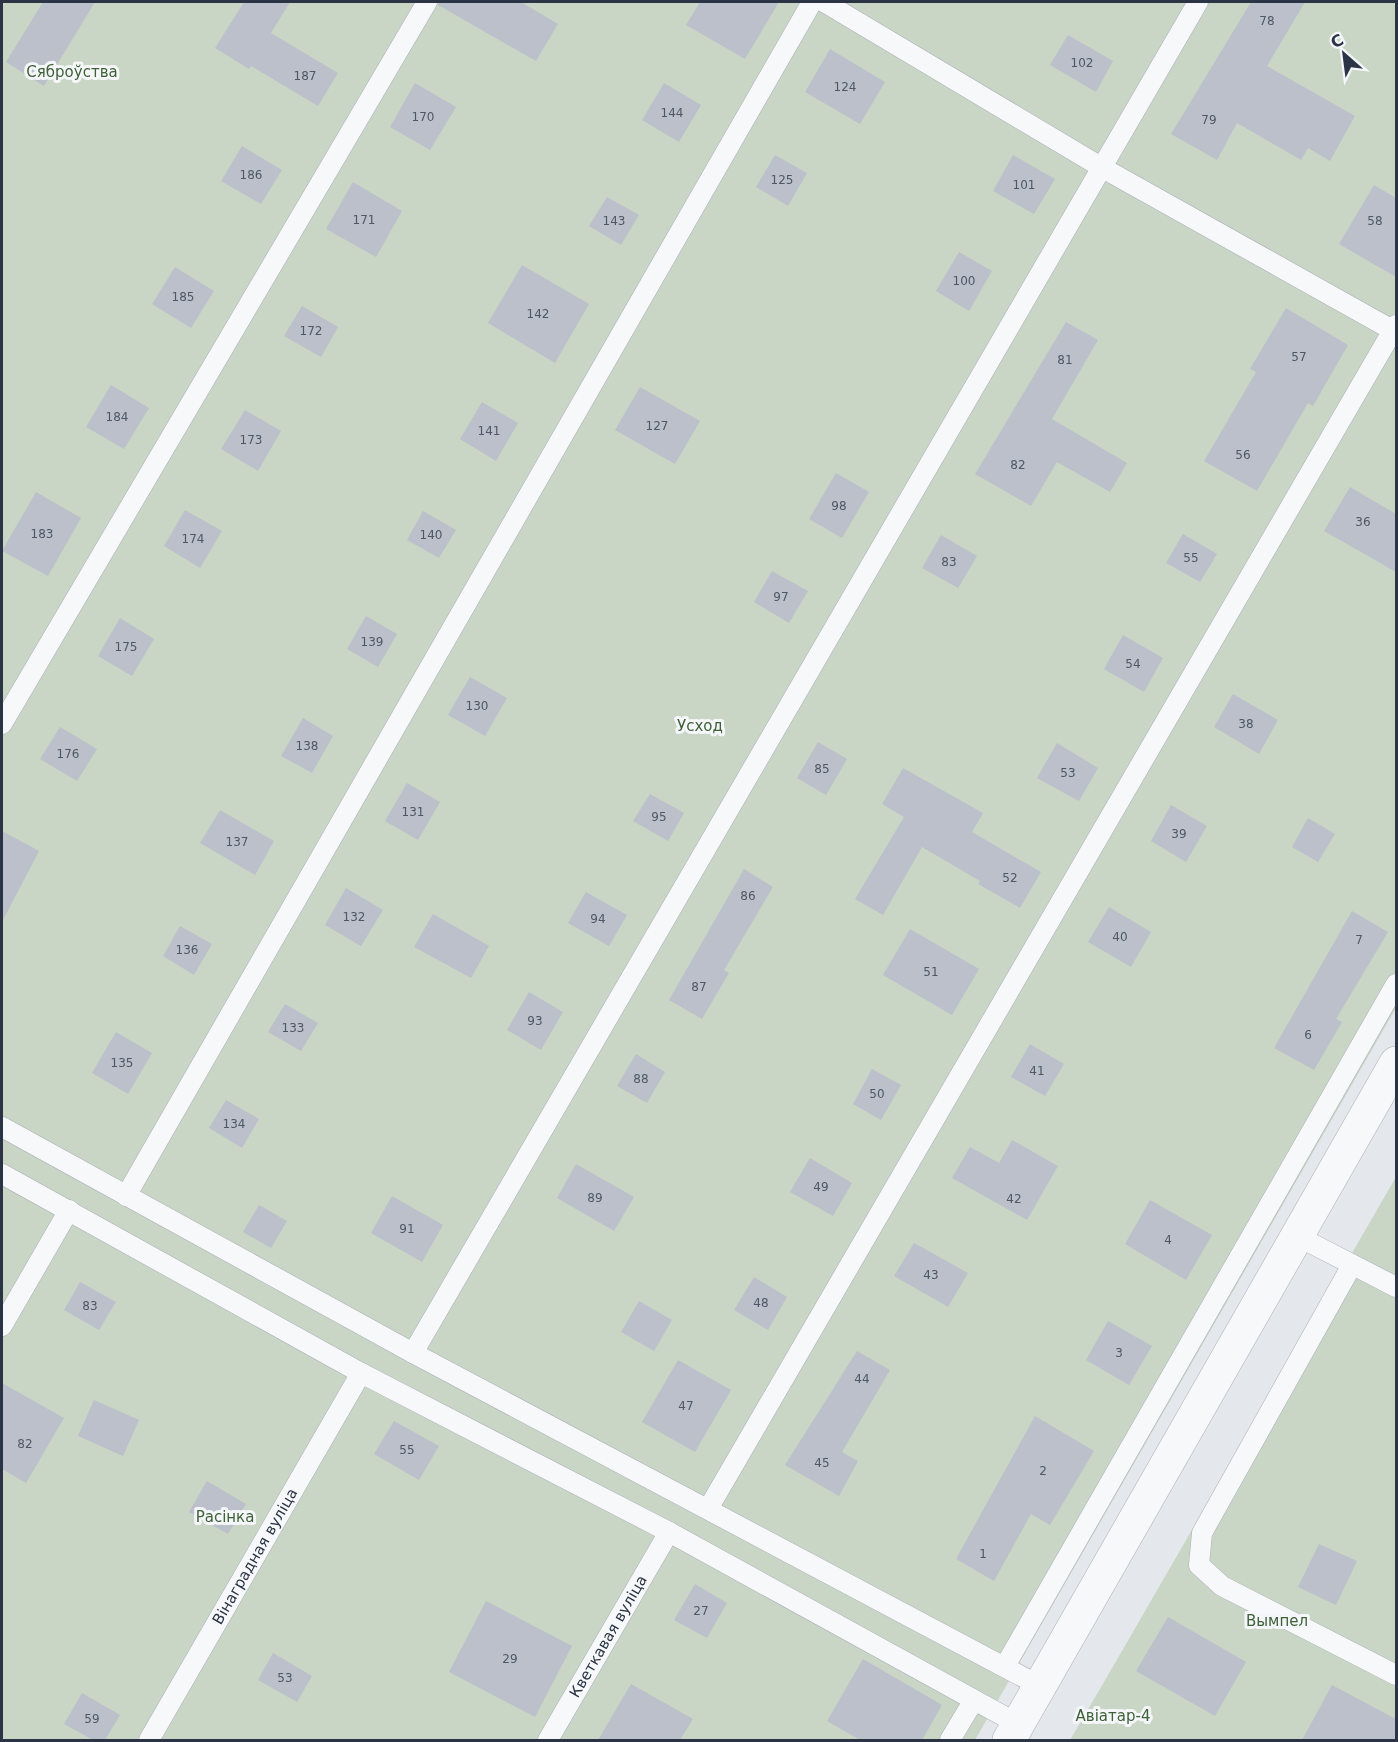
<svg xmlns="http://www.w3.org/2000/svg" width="1398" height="1742" viewBox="0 0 1398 1742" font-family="'DejaVu Sans',sans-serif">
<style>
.green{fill:#c9d6c5}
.building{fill:#bbc0ca}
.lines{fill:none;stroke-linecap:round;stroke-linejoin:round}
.lane-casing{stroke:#a9aeb7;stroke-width:21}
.street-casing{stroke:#a9aeb7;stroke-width:34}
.lane{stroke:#f7f8fa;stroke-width:20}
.street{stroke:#f7f8fa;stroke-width:33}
.labels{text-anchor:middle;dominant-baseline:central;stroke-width:6;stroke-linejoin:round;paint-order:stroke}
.number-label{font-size:12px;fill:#4f5766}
.park-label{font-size:15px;fill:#3f6138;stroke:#f4f6f9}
.street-label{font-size:15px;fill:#2b3445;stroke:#f4f6f9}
</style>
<rect width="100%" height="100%" fill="#e4e7ec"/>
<g class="green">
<path d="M 2,2 L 1396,2 L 1396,1008 L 975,1740 L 2,1740 Z"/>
<path d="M 1396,1177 L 1396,1740 L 1070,1740 L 1104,1682 Z"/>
</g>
<g class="building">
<path d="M 43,2 L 95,2 L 44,86 L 6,62 Z"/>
<path d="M 244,2 L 290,2 L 271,33 L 338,73 L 318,106 L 251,66 L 249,69 L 215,48 Z"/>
<path d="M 439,2 L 521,2 L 558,24 L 536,61 L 438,5 Z"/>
<path d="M 700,2 L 779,2 L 745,59 L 686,25 Z"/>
<path d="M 1251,2 L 1305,2 L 1267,66 L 1355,116 L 1330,161 L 1308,148 L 1301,160 L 1237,123 L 1217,160 L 1171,134 Z"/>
<path d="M 1068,35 L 1113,61 L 1096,92 L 1050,65 Z"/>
<path d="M 830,49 L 885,82 L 860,124 L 805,92 Z"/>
<path d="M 415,83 L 456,107 L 430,150 L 390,127 Z"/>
<path d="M 664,83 L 701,105 L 679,142 L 642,120 Z"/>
<path d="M 242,146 L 282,170 L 261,204 L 221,181 Z"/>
<path d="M 775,155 L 807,173 L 788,206 L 756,187 Z"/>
<path d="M 1013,155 L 1055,179 L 1034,214 L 993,191 Z"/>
<path d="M 353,182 L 402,211 L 376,257 L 326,229 Z"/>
<path d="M 1374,185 L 1396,198 L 1396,277 L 1339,244 Z"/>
<path d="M 607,197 L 639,215 L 621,245 L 589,226 Z"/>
<path d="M 959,252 L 992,271 L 969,311 L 936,291 Z"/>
<path d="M 522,265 L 589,304 L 555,363 L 488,323 Z"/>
<path d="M 175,267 L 214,291 L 191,328 L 152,304 Z"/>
<path d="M 302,306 L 338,327 L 321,357 L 284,336 Z"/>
<path d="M 1286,308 L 1348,345 L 1313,406 L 1308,403 L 1257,491 L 1204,461 L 1256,372 L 1250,369 Z"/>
<path d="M 1066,322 L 1098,340 L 1052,419 L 1127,463 L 1110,492 L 1057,462 L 1031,506 L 975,474 Z"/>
<path d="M 111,385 L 149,408 L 124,449 L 86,427 Z"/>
<path d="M 640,387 L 700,421 L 675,464 L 615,430 Z"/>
<path d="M 482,402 L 518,423 L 496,461 L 460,439 Z"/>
<path d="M 245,410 L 281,431 L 258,471 L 221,449 Z"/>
<path d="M 836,473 L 869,492 L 842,538 L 809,519 Z"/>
<path d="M 1350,487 L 1396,514 L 1396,572 L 1324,531 Z"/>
<path d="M 36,492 L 81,518 L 48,576 L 2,551 Z"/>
<path d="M 185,510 L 222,531 L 200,568 L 164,546 Z"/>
<path d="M 423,511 L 456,530 L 439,558 L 407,540 Z"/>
<path d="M 1183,534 L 1217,554 L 1200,582 L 1166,563 Z"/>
<path d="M 941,535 L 977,556 L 958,588 L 922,568 Z"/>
<path d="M 772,571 L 808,591 L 789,623 L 754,602 Z"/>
<path d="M 366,616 L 397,634 L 378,667 L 347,649 Z"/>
<path d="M 120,618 L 154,639 L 132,676 L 98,656 Z"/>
<path d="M 1123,635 L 1163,658 L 1144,692 L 1104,669 Z"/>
<path d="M 470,677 L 507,698 L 485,736 L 448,715 Z"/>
<path d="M 1233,694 L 1278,720 L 1259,754 L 1214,727 Z"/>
<path d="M 303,718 L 333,736 L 312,773 L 281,756 Z"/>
<path d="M 60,727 L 97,749 L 77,781 L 40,759 Z"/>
<path d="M 818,742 L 847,759 L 826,795 L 797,778 Z"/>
<path d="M 1057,743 L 1098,768 L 1079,801 L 1037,778 Z"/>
<path d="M 903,768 L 983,813 L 972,832 L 1041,872 L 1020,908 L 978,884 L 980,881 L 922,847 L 883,915 L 855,899 L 904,817 L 882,804 Z"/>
<path d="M 407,783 L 440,802 L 418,840 L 385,821 Z"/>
<path d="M 650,794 L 684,813 L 668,841 L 633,821 Z"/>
<path d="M 1171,805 L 1207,826 L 1186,862 L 1151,841 Z"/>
<path d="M 220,810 L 274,841 L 255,875 L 200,843 Z"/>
<path d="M 1308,818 L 1335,834 L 1318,862 L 1292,847 Z"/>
<path d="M 2,831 L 39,851 L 2,922 Z"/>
<path d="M 744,869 L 773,887 L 724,970 L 729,973 L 702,1019 L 669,1000 Z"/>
<path d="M 346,888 L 383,910 L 361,946 L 325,925 Z"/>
<path d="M 586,892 L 627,915 L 609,946 L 568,923 Z"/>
<path d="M 1109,907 L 1151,932 L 1131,967 L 1088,942 Z"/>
<path d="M 1352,911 L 1388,932 L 1336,1019 L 1342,1022 L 1314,1070 L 1274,1048 Z"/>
<path d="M 433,914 L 489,946 L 471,978 L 414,947 Z"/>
<path d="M 180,926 L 212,944 L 194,975 L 163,956 Z"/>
<path d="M 910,929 L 979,969 L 952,1015 L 883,975 Z"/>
<path d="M 529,992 L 563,1012 L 541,1050 L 507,1030 Z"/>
<path d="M 285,1004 L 318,1023 L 301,1051 L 268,1032 Z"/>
<path d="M 116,1032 L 152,1053 L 128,1094 L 92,1073 Z"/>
<path d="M 1030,1044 L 1064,1064 L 1045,1096 L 1011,1077 Z"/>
<path d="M 636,1054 L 665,1072 L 647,1103 L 617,1086 Z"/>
<path d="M 872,1069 L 901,1085 L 881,1120 L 853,1104 Z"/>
<path d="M 226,1100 L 259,1119 L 242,1148 L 209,1128 Z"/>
<path d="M 1012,1140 L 1058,1166 L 1027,1220 L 952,1178 L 970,1147 L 999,1163 Z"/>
<path d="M 810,1158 L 852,1183 L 833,1216 L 790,1192 Z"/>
<path d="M 576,1164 L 634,1197 L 614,1231 L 557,1198 Z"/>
<path d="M 392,1196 L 443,1225 L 422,1262 L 371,1233 Z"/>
<path d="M 1150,1200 L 1212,1235 L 1186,1280 L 1125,1244 Z"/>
<path d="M 259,1205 L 287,1221 L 271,1248 L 243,1232 Z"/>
<path d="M 914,1243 L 968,1273 L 948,1307 L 894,1276 Z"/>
<path d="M 754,1277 L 787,1297 L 768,1330 L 734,1310 Z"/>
<path d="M 80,1282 L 116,1302 L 99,1330 L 64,1310 Z"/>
<path d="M 639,1301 L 672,1320 L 654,1351 L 621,1332 Z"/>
<path d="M 1108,1321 L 1152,1346 L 1129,1385 L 1086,1360 Z"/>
<path d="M 857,1351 L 890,1370 L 842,1452 L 858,1461 L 839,1496 L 785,1465 Z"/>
<path d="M 678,1360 L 731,1390 L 695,1452 L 642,1422 Z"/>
<path d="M 2,1383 L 64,1418 L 26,1483 L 2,1469 Z"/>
<path d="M 94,1400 L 139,1420 L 123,1456 L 78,1436 Z"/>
<path d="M 1035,1416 L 1094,1451 L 1050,1525 L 1031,1514 L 994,1581 L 956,1559 Z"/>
<path d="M 394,1421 L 439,1446 L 419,1480 L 374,1454 Z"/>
<path d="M 207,1481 L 246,1504 L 228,1534 L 189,1512 Z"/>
<path d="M 1319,1544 L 1357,1561 L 1336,1605 L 1298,1587 Z"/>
<path d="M 695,1584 L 727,1603 L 707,1638 L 674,1620 Z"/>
<path d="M 486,1601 L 572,1646 L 535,1717 L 449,1672 Z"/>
<path d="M 1168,1617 L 1246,1662 L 1215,1716 L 1136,1671 Z"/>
<path d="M 273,1653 L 312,1676 L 297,1702 L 258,1680 Z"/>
<path d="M 863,1659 L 942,1705 L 922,1740 L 860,1740 L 827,1721 Z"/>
<path d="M 631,1684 L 693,1719 L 680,1740 L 598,1740 Z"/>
<path d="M 1332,1685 L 1396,1719 L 1396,1740 L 1302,1740 Z"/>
<path d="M 82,1693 L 120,1715 L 105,1740 L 93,1740 L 64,1724 Z"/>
</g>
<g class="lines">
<g class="lane-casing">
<g id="lane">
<path d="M 824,2 L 1101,167 L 1396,332"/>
<path d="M 2,724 L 427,2"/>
<path d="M 2,1127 L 413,1353 L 1040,1686"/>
<path d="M 2,1174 L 361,1373 L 669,1532 L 1018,1724"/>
<path d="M 126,1196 L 812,2"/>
<path d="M 1297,1236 L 1396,1287"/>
<path d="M 1352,1265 L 1202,1533 L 1199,1565 L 1222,1586 L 1396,1675"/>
<path d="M 2,1326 L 69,1210"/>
<path d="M 413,1353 L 1198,2"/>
<path d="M 708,1509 L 1396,325"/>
<path d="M 1005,1666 L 1396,984"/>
<path id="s1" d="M 149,1740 L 361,1373"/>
<path id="s2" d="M 548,1740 L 669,1532"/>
<path d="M 950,1740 L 974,1700"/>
</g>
</g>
<g class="street-casing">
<path id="street" d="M 1009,1740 L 1396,1063"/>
</g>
<use href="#lane" class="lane"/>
<use href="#street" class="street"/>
</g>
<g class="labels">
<g class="number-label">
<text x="1267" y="21">78</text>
<text x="1082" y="63">102</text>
<text x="305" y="76">187</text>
<text x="845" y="87">124</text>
<text x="672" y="113">144</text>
<text x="423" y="117">170</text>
<text x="1209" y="120">79</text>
<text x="251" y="175">186</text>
<text x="782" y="180">125</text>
<text x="1024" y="185">101</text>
<text x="364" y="220">171</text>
<text x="614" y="221">143</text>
<text x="1375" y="221">58</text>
<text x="964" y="281">100</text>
<text x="183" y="297">185</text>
<text x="538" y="314">142</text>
<text x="311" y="331">172</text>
<text x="1299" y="357">57</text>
<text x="1065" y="360">81</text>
<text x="117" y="417">184</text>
<text x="657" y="426">127</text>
<text x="489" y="431">141</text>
<text x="251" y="440">173</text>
<text x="1243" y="455">56</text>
<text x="1018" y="465">82</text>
<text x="839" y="506">98</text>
<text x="1363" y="522">36</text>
<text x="42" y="534">183</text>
<text x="431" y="535">140</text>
<text x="193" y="539">174</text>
<text x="1191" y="558">55</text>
<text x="949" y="562">83</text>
<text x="781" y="597">97</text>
<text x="372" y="642">139</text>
<text x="126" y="647">175</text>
<text x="1133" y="664">54</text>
<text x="477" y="706">130</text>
<text x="1246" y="724">38</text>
<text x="307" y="746">138</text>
<text x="68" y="754">176</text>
<text x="822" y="769">85</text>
<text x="1068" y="773">53</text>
<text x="413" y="812">131</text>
<text x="659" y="817">95</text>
<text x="1179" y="834">39</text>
<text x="237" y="842">137</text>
<text x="1010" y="878">52</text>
<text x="748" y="896">86</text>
<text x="354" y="917">132</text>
<text x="598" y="919">94</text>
<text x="1120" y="937">40</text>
<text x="1359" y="940">7</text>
<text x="187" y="950">136</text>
<text x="931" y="972">51</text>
<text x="699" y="987">87</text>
<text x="535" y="1021">93</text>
<text x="293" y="1028">133</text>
<text x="1308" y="1035">6</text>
<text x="122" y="1063">135</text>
<text x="1037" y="1071">41</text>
<text x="641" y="1079">88</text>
<text x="877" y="1094">50</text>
<text x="234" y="1124">134</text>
<text x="821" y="1187">49</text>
<text x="595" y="1198">89</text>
<text x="1014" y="1199">42</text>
<text x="407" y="1229">91</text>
<text x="1168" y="1240">4</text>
<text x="931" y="1275">43</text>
<text x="761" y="1303">48</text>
<text x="90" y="1306">83</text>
<text x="1119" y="1353">3</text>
<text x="862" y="1379">44</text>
<text x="686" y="1406">47</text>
<text x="25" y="1444">82</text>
<text x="407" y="1450">55</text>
<text x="822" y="1463">45</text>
<text x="1043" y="1471">2</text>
<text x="983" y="1554">1</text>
<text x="701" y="1611">27</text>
<text x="510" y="1659">29</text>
<text x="285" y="1678">53</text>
<text x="92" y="1719">59</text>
</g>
<g class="park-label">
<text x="72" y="72">Сяброўства</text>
<text x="700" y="726">Усход</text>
<text x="225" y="1517">Расінка</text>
<text x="1277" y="1621">Вымпел</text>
<text x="1113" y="1716">Авіатар-4</text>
</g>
<g class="street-label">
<text stroke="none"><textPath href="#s1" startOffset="212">Вінаградная вуліца</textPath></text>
<text stroke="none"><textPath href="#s2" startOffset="120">Кветкавая вуліца</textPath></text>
</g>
</g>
<rect width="1398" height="1742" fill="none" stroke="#2b3445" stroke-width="6"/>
<g transform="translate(1344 54) rotate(332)" stroke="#f4f6f9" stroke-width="4.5" paint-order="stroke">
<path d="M0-4.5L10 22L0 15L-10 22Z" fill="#2b3445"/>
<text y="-9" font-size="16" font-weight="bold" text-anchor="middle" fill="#2b3445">С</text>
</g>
</svg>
